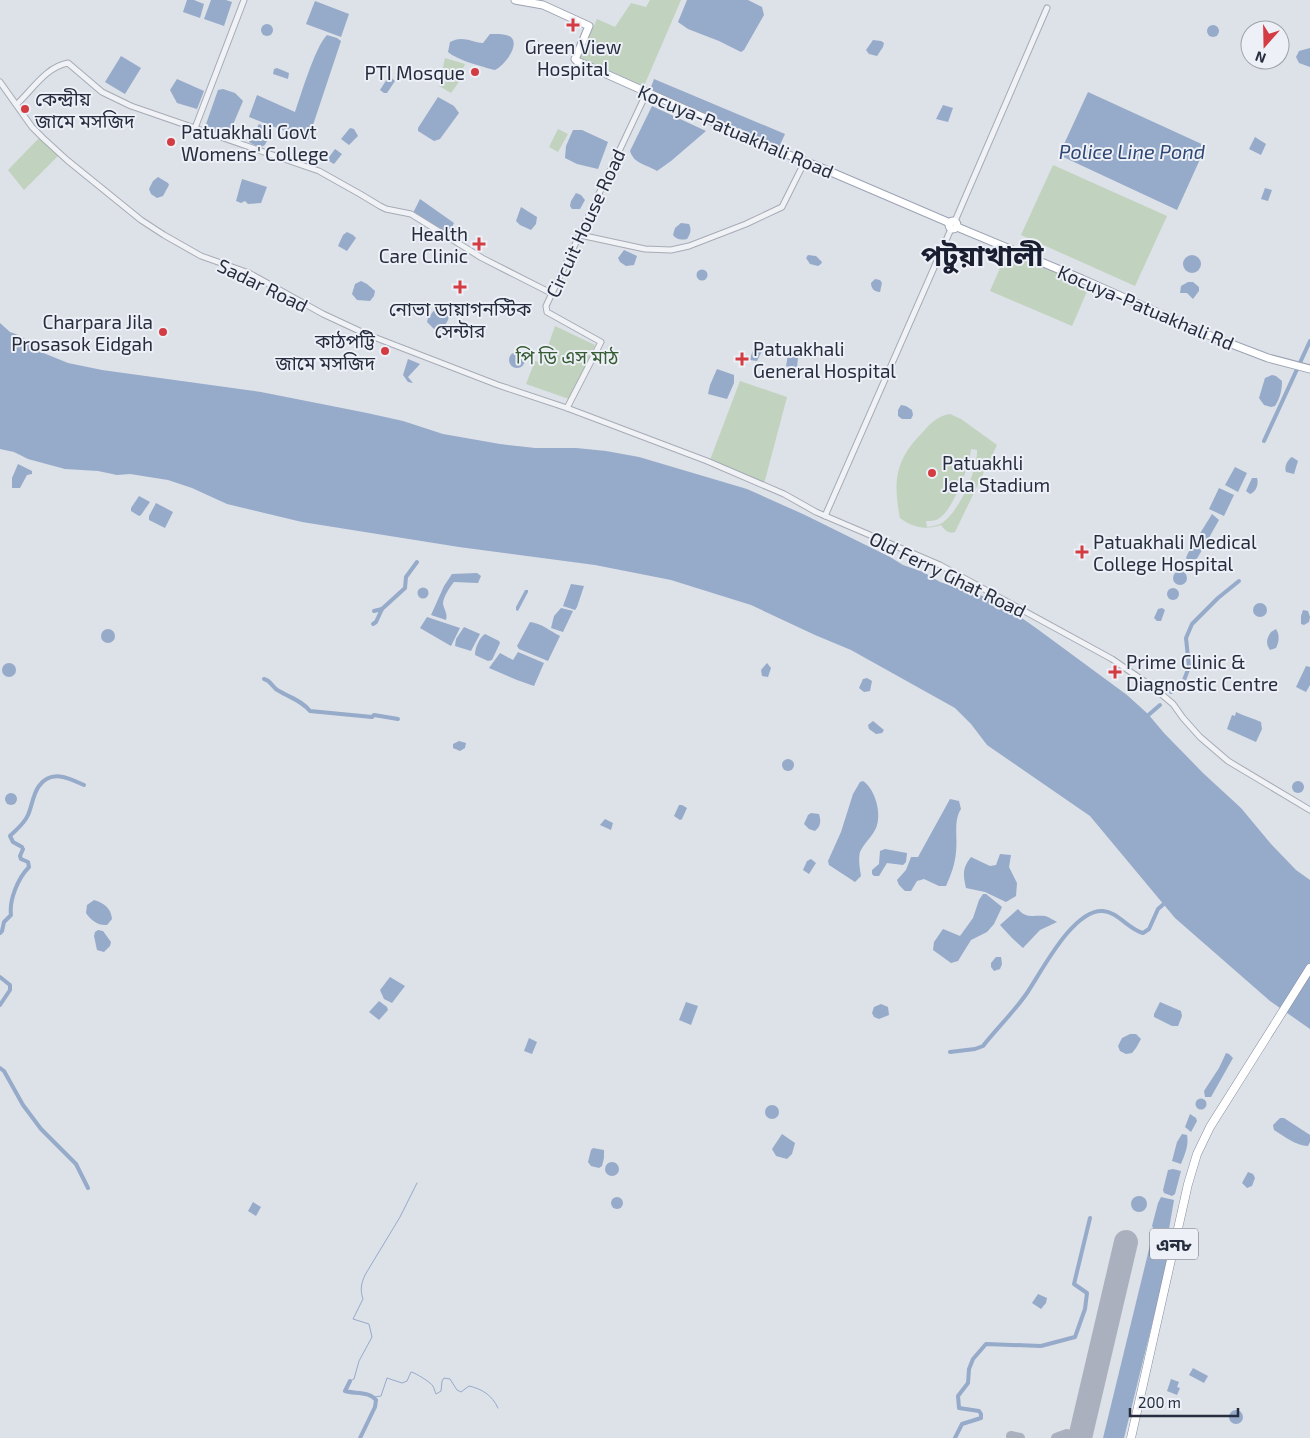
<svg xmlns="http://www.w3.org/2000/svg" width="1310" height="1438" viewBox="0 0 1310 1438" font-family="'Exo 2','Noto Sans Bengali',sans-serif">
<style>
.green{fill:#c1d2be;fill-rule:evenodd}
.water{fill:#96aaca}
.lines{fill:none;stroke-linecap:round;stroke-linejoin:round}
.stream{stroke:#96aaca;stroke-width:1}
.canal{stroke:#96aaca;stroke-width:4}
.taxiway{stroke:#aab0bd;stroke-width:10}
.runway{stroke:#aab0bd;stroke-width:24}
.minor-casing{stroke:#a6abb5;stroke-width:7}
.major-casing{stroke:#9ca3b4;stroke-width:9}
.highway-casing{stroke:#848c9f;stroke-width:9}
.minor{stroke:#f0f2f6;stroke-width:5}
.major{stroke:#fff;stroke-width:7}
.highway{stroke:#fff;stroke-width:8}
.poi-dot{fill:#d43c43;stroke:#edf0f6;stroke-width:2}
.labels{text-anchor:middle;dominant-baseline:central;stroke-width:4;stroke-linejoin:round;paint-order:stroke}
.shield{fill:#edf0f6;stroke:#626876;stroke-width:1}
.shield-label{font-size:18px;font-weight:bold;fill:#262d3f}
.poi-label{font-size:19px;fill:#262d3f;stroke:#edf0f6;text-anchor:start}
.street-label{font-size:19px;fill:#262d3f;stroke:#edf0f6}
.park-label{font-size:19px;fill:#365c33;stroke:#edf0f6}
.water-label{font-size:20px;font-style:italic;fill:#2f4775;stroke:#edf0f6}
.town-label{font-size:29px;font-weight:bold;fill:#191e30;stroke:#edf0f6}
</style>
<rect width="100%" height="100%" fill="#dde1e8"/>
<g class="green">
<path d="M 650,0 L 681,0 L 644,86 L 580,58 L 597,19 L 615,27 L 631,3 L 646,7 Z"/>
<path d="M 445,58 L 465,64 L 460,75 L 461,79 L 451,93 L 439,86 Z"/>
<path d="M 558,129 L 568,134 L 558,152 L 549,147 Z"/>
<path d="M 40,137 L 59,155 L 24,190 L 8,170 Z"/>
<path d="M 1053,165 L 1167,216 L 1135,286 L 1021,235 Z"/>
<path d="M 1007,252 L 1089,287 L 1072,326 L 990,291 Z"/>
<path d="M 555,326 L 595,345 L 569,399 L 526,384 L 535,361 L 541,363 L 549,347 L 548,346 Z"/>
<path d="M 740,381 L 787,397 L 764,484 L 710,460 Z"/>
<path d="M 950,414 L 961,419 L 997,445 L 955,532 C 948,534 945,530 941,525 C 926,530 913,528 900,518 C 893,482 895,460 922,433 C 930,424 937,416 950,414 ZM 971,449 L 977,450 C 978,470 959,512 942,523 C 937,526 932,526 927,527 L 926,521 C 929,521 935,521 938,519 C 953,511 970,465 971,449 Z"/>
</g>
<g class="water">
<path d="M 187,0 L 194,0 L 204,4 L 200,18 L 183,12 Z"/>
<path d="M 211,0 L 226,0 L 232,2 L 224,26 L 204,19 Z"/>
<path d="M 687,0 L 748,0 L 762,7 L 764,15 L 744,50 L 741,52 L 719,41 L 688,29 L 678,22 Z"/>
<path d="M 315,1 L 349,14 L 341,37 L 306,24 Z"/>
<circle cx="267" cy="30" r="6"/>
<circle cx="1213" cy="31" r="6"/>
<path d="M 490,34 C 497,34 510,33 513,40 C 517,50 503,66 495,70 C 483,67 457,60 448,52 L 450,42 C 462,35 471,42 483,43 Z"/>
<path d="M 327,35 L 337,38 L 341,41 L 308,140 L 249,117 L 257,95 L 295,112 C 301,95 315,47 327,35 Z"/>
<path d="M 873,40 L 881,41 L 884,43 L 883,47 L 877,56 L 869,54 L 866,50 Z"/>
<path d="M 1310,48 L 1310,67 L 1299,63 L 1296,57 L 1299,51 Z"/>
<path d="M 121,56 L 141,68 L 125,94 L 105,82 Z"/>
<path d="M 277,68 L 289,73 L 288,79 L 273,74 L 274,69 Z"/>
<path d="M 389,76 L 395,81 L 387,93 L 384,93 L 380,90 Z"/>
<path d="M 177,79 L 204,91 L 197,109 L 177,103 L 170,90 Z"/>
<path d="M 654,79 L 785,134 L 779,147 L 650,90 Z"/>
<path d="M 223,89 L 235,93 L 243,101 L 229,134 L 220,133 L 205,127 L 218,90 Z"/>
<path d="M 1088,92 L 1206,146 L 1177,210 L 1059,155 Z"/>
<path d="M 438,97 L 454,106 L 459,113 L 440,139 L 434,141 L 418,131 L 418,128 Z"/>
<path d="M 943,105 L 953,108 L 948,122 L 936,119 Z"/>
<path d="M 652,106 L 706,131 L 671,161 L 657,171 C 646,164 634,164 630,151 Z"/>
<path d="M 259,124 L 270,129 C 266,145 266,152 249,142 Z"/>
<path d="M 350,128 L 354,129 L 358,136 L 349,145 L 341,139 Z"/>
<path d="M 573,130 L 582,130 L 608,142 L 598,169 L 577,164 L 565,158 L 566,146 Z"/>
<path d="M 1255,137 L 1266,144 L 1261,155 L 1249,149 Z"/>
<path d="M 335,149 L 342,154 L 334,164 L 327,160 Z"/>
<path d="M 158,177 L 168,183 L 169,185 L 163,196 L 157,198 L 151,194 L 149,189 L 153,181 Z"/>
<path d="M 242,179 L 267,187 L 261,203 L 248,204 L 245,201 L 241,203 L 236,201 Z"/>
<path d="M 1265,188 L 1272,190 L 1268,201 L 1261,199 Z"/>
<path d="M 576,193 L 581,195 L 585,200 L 580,209 L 572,209 L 570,206 L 571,201 Z"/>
<path d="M 420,199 L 454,223 L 448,235 L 413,213 Z"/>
<path d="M 521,207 L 537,217 L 536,224 L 531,230 L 520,225 L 516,221 Z"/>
<path d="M 681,223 L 689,224 C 692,230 690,234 687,239 C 681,240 677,240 673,235 L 675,228 Z"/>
<path d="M 347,232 L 353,235 L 356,238 L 347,251 L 338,246 L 343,235 Z"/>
<path d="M 624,250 L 637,256 L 634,265 L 626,266 L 620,262 L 618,258 Z"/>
<path d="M 808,255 L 816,256 L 822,262 L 821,264 L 818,266 L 810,264 L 806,258 Z"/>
<circle cx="1192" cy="264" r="9"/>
<circle cx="702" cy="275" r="5.5"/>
<path d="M 875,279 L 880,280 L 882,283 L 880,292 C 874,292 871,288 871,283 Z"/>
<path d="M 361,281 L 367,284 L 375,291 L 374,296 L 370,301 L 357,300 L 352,294 L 355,284 Z"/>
<path d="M 1188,282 L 1193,282 L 1199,287 L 1199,291 L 1193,299 L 1187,293 L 1180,293 L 1181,286 Z"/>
<path d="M 436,308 L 440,308 L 450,315 L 447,322 L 440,331 L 434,329 L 427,322 L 428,318 Z"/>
<path d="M 0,323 L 10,332 L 21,336 L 41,352 L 68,363 L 102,370 L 261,392 L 367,413 L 403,421 L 443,434 L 500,444 L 535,448 L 576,448 L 606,451 L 639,457 L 747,489 L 805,515 L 890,557 L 903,565 L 923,572 L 940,582 L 992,599 L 1002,604 L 1036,628 L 1127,695 L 1148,714 L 1164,733 L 1203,773 L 1241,808 L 1271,844 L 1296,870 L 1310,880 L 1310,1029 L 1270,1001 L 1175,918 L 1090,816 L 987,745 L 971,724 L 955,708 L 851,650 L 815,635 L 751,605 L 671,580 L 595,565 L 459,547 L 302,522 L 227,504 L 192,488 L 168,480 L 130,474 L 117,475 L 98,471 L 65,469 L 28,459 L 14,452 L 0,449 Z"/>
<path d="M 754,348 L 762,351 L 757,361 L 750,360 L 750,358 Z"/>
<circle cx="517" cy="360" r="8"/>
<path d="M 788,355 L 798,358 L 797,367 L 792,368 L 786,366 Z"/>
<path d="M 408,359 L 420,364 L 408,377 L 413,383 L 408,382 L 403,375 Z"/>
<path d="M 717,369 L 734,375 L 734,383 L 727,399 L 708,394 L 710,385 Z"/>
<path d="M 1272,375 L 1276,376 L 1282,381 C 1282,390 1280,398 1275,406 L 1271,407 L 1264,405 L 1259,398 L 1265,378 Z"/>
<path d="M 901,405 L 906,406 L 912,410 L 913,415 L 911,419 L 902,419 L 898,416 L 898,410 Z"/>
<path d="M 1292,457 L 1298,461 L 1294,474 L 1286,472 C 1284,467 1287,460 1292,457 Z"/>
<path d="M 18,464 L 32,471 L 32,474 L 27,475 L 20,488 L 12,488 L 12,478 Z"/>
<path d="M 1235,467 L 1247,473 L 1238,492 L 1225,485 Z"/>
<path d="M 1252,478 L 1257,478 C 1259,484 1256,492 1250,494 L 1246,491 Z"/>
<path d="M 1219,488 L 1234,495 L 1224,516 L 1209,509 Z"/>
<path d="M 139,496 L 150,502 L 141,515 L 139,516 L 131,511 L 131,508 Z"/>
<path d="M 156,503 L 173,512 L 165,528 L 149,520 L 149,516 Z"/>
<path d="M 1212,514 L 1219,520 L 1198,557 L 1195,561 L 1190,562 L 1186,558 L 1188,553 Z"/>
<circle cx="1180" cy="578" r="7"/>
<path d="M 477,573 L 481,576 L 478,583 L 454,582 C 450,587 443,597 443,604 C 444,610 448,613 446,620 L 431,615 L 444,586 L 452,574 Z"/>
<path d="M 571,584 L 584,586 L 577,607 L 575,610 L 563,606 Z"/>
<circle cx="423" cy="593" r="5.5"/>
<circle cx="1173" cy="594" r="6"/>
<path d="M 525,590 L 528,590 L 528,592 L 518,611 L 516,610 L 516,607 Z"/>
<circle cx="1260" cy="610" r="7"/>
<path d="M 561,608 L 573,611 L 563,632 L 551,628 L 554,616 Z"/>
<path d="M 1162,608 L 1165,610 L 1161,621 L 1157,621 L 1154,618 L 1158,609 Z"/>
<path d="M 1303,610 L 1308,611 L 1310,617 L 1309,622 L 1304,625 L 1301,624 L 1301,616 Z"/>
<path d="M 427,617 L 460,628 L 451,646 L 420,628 Z"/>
<path d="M 530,622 C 541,623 550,631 560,636 L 548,661 L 519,649 L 517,646 Z"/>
<path d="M 464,627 L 480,634 L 471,651 L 455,646 L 456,639 Z"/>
<circle cx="108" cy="636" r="7"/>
<path d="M 1276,629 C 1280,635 1279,642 1276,648 L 1270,650 C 1265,643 1267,638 1271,632 Z"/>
<path d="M 485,634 L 499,641 L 500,643 L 492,660 L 488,661 L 475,655 C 475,648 479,638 485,634 Z"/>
<path d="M 518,652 L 544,663 L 534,686 L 517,680 L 489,668 L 500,653 L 513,660 Z"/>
<circle cx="9" cy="670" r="7"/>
<path d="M 767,663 L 771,668 L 768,677 L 762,676 L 761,670 Z"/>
<path d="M 1306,666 L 1310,667 L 1310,685 L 1306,692 L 1296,687 Z"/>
<path d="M 867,678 L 872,681 L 870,691 L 864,692 L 859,688 L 863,679 Z"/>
<path d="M 1236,712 C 1244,716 1252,718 1261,722 L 1262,729 L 1256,742 L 1227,729 L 1232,715 L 1235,716 Z"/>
<path d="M 873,721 L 884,730 L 882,733 L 876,734 L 869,729 L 868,725 Z"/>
<path d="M 459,741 L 466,743 L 465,748 L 460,751 L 453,748 L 453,744 Z"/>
<circle cx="788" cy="765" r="6"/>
<path d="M 863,781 C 876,790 882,815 876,828 C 872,837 864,843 860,852 C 858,859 860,869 861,876 L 855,882 L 829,865 L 828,861 L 841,832 L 853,794 L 860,782 Z"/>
<circle cx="1298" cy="787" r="6"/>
<circle cx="11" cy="799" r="6"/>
<path d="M 950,799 L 959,801 L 961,809 C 953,821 958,837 956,852 C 955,864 951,875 946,886 L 939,886 L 924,879 L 917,881 L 911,891 L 905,891 L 899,885 L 897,880 L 906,870 L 911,857 L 918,857 Z"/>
<path d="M 679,805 L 682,805 L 687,808 L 682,819 L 680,820 L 674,816 Z"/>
<path d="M 811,813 L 819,814 C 821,821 821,826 815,831 L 809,829 L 804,824 L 808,815 Z"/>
<path d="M 605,819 L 613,823 L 611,830 L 600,825 Z"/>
<path d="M 885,849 L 907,853 L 906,862 L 903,865 L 887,863 L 879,876 L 874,876 L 872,874 L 872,870 L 879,864 L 880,851 Z"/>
<path d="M 1000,854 L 1011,855 L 1009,867 L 1017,883 L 1016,896 L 1006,902 L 985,892 L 966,888 C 963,875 962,868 971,857 L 990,866 L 996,865 Z"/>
<path d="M 811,859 L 816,863 L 809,874 L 803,870 L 807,861 Z"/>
<path d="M 983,894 L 986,894 L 1002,907 L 994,924 L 987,932 L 971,940 L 958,961 L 951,963 L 933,950 L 934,942 L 943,929 L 960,936 L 973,918 L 979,900 Z"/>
<path d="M 94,900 C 104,903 111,908 112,919 L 107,925 C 98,926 91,920 86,913 L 87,905 Z"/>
<path d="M 1018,909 C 1026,919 1034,915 1045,916 C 1049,917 1053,920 1057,922 L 1040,930 L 1023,948 L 1012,938 L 1000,925 Z"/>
<path d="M 98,930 L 103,931 L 111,942 L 110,946 L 104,952 L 97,950 L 94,936 L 95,932 Z"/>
<path d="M 996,957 L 1001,957 L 1002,964 L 1000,969 L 994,971 L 991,967 L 991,963 Z"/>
<path d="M 390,977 L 405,986 L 392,1003 L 384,999 L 380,990 Z"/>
<path d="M 379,1001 L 387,1007 L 388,1010 L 379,1020 L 369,1012 Z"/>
<path d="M 686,1002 L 698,1006 L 691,1025 L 679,1020 Z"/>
<path d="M 1160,1002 L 1181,1011 L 1182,1016 L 1178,1026 L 1172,1026 L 1154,1017 L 1154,1014 Z"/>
<path d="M 881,1004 L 888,1007 L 889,1015 L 879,1019 L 874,1017 L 872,1013 L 874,1007 Z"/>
<path d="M 1130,1034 L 1136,1034 L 1141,1039 L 1136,1048 L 1132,1053 L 1126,1054 L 1120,1051 L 1118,1046 L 1122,1038 Z"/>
<path d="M 529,1038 L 537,1042 L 532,1054 L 524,1051 Z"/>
<path d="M 1226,1053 L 1229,1054 L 1233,1058 L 1211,1097 L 1205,1097 L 1204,1091 L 1219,1068 Z"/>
<circle cx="1201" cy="1104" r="5.5"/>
<circle cx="772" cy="1112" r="7"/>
<path d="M 1190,1114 L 1196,1118 L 1197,1121 L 1191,1132 L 1185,1127 Z"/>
<path d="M 1280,1118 L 1284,1118 L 1310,1135 L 1310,1142 L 1308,1146 C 1296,1146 1284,1136 1274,1130 L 1273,1125 Z"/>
<path d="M 782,1134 L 795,1143 L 792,1154 L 787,1159 L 776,1156 L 772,1149 Z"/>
<path d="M 1182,1134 L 1187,1135 C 1189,1145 1185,1154 1181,1164 L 1172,1161 L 1177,1142 Z"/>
<path d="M 593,1148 L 604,1150 L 604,1158 L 602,1166 L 599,1168 L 591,1166 L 588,1162 L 591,1150 Z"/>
<circle cx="612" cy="1169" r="7"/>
<path d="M 1173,1169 L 1181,1171 L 1175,1194 L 1172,1196 L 1164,1193 L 1163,1190 L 1168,1170 Z"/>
<path d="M 1248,1172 L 1253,1174 L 1255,1178 L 1252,1186 L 1247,1188 L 1242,1183 Z"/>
<circle cx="1139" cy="1204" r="8"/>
<circle cx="617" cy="1203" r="6"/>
<path d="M 1161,1197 L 1174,1200 L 1169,1229 L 1165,1232 L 1155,1231 L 1152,1226 L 1158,1203 Z"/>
<path d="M 253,1202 L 261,1207 L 256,1216 L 248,1211 Z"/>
<path d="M 1154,1235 L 1167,1237 L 1171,1240 L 1172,1243 L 1124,1438 L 1103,1438 L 1152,1237 Z"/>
<path d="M 1038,1294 L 1047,1298 L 1046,1303 L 1041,1309 L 1032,1303 Z"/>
<path d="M 1193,1368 L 1208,1376 L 1204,1383 L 1189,1375 Z"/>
<path d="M 1171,1379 L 1179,1382 L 1177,1387 L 1180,1388 L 1177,1395 L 1167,1391 Z"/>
<circle cx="1236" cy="1417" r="7"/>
</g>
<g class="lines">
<g class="stream">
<path d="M 350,1381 L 354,1379 L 359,1361 L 372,1337 L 369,1324 L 353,1319 L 363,1299 C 360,1290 361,1284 365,1275 L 400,1217 L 417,1183"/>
<path d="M 374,1397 L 381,1396 L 387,1378 L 402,1383 L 407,1381 L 411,1372 C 416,1373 430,1382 433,1386 C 434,1388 435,1392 436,1394 L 441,1391 L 442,1381 L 444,1378 L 450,1379 L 457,1390 L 461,1392 L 469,1386 C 482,1389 492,1395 498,1408"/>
</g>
<g class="canal">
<path d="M 1264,441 L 1310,341"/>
<path d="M 374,611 L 382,609 L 405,588 L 406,577 L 417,562"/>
<path d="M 373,624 L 376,622 L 382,609"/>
<path d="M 264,679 C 272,681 272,688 279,691 C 291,698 302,701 310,711 L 372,717 L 374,715 L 398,719"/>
<path d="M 1171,692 L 1184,680 L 1189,667 L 1186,638 L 1192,624 L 1218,598 L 1239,581"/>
<path d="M 1145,718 L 1160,705"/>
<path d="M 22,847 L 13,842 L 10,836 C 16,830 24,824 28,815 C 32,806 33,794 39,786 C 51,769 69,778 84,785"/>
<path d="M 0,933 L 2,931 L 4,922 L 11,915 C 9,900 18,878 29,867 L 28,862 L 21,859 L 20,856 L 23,849"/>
<path d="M 0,977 L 10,985 L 10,990 L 0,1005"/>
<path d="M 950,1052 L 975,1049 L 983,1046 C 997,1028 1014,1012 1027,993 C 1042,971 1073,909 1103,911 C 1118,912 1128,929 1143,933 L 1149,929 L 1158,909 L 1166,902"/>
<path d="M 0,1068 L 4,1071 L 23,1105 L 41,1129 L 76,1164 L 88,1188"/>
<path d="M 350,1381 L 345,1391 C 355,1394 369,1391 376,1400 L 375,1407 L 360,1438"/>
<path d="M 955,1438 L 962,1424 L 981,1418 L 981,1414 L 979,1411 L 959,1408 L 958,1396 L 968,1383 L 969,1369 L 973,1359 L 986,1344 L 1041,1346 L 1075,1337 L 1085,1309 L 1087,1293 L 1074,1284 L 1090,1218"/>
</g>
<g class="taxiway">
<path d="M 1011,1436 L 1020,1438"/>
<path d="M 1056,1438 L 1067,1434 L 1080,1437"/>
</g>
<path class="runway" d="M 1080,1438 L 1126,1242"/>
<g class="minor-casing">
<g id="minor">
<path d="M 0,82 L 32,127 L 43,138 L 67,160 L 141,220 L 164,235 L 201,256 L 249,273 L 323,314 L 366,334 L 498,385 L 567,408 L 707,461 L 784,494 L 816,512 L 940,565 L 1112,659 L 1154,688 L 1173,704 L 1183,718 L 1200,737 L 1228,761 L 1310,810"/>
<path d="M 17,104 C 33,89 46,67 68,63 L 102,92 L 131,106 L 319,171 L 360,194 L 380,206 L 386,209 L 411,214 L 482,258 L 551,293"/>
<path d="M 195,128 L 244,0"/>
<path d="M 955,221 L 1047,8"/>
<path d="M 580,235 L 645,249 L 671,250 L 689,246 L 746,224 L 782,207 L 805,161"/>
<path d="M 567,408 L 601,342 L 547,312 L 546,306 L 647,92"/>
<path d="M 825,516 L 951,229"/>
</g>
</g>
<g class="major-casing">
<g id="major">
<path d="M 515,0 L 543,5 L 589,26 L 576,57 L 575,59 L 577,61 L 779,151 L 824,169 L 950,223"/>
<circle cx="953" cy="225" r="4"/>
<path d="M 957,227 L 1082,279 L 1213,337 L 1268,358 L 1310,369"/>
</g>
</g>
<g class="highway-casing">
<path id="highway" d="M 1131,1438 L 1188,1184 L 1197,1154 L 1210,1127 L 1310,968"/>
</g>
<use href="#minor" class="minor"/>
<use href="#major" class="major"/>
<use href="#highway" class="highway"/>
</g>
<g class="poi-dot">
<path d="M570.5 17.5h5v5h5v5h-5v5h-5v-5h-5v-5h5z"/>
<circle cx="475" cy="72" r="5"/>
<circle cx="25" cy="109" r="5"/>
<circle cx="171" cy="142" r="5"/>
<path d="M476.5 236.5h5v5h5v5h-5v5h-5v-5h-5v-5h5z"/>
<path d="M457.5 279.5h5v5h5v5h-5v5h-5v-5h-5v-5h5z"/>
<circle cx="163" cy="332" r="5"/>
<circle cx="385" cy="351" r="5"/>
<path d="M739.5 351.5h5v5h5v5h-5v5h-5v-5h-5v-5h5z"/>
<circle cx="932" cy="473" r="5"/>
<path d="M1079.5 544.5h5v5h5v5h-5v5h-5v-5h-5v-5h5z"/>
<path d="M1112.5 664.5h5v5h5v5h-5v5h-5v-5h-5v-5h5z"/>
</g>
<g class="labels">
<rect class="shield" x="1150" y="1228.5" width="48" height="31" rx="4"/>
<g class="shield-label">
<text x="1174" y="1244">এন৮</text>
</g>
<g class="poi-label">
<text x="573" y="46" text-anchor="middle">Green View<tspan x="573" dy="22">Hospital</tspan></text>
<text x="465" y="72" text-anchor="end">PTI Mosque</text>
<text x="35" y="98">কেন্দ্রীয়<tspan x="35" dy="22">জামে মসজিদ</tspan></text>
<text x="181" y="131">Patuakhali Govt<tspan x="181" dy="22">Womens' College</tspan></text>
<text x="468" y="233" text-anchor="end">Health<tspan x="468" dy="22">Care Clinic</tspan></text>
<text x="460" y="308" text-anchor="middle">নোভা ডায়াগনস্টিক<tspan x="460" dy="22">সেন্টার</tspan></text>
<text x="153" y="321" text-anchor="end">Charpara Jila<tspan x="153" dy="22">Prosasok Eidgah</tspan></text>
<text x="375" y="340" text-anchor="end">কাঠপট্টি<tspan x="375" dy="22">জামে মসজিদ</tspan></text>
<text x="753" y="348">Patuakhali<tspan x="753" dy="22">General Hospital</tspan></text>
<text x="942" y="462">Patuakhli<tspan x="942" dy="22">Jela Stadium</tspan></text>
<text x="1093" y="541">Patuakhali Medical<tspan x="1093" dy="22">College Hospital</tspan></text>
<text x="1126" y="661">Prime Clinic &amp;<tspan x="1126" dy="22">Diagnostic Centre</tspan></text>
</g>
<g class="street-label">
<text transform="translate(736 131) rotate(23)">Kocuya-Patuakhali Road</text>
<text transform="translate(585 223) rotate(-65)">Circuit House Road</text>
<text transform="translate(263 285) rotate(26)">Sadar Road</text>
<text transform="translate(1146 307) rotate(23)">Kocuya-Patuakhali Rd</text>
<text transform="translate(948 574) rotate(26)">Old Ferry Ghat Road</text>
</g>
<g class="park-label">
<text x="567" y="356">পি ডি এস মাঠ</text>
</g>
<g class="water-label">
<text x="1132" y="151">Police Line Pond</text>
</g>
<g class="town-label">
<text x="982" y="254">পটুয়াখালী</text>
</g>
</g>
<g transform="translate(1265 45) rotate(200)"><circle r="24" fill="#edf0f6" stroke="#9da2ad"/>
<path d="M0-4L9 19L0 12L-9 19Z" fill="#d43c43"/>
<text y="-8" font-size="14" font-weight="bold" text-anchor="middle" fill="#262d3f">N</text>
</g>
<path d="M1130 1408v8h108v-8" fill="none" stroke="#262d3f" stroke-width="2.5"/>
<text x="1138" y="1408" font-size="15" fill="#262d3f" stroke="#edf0f6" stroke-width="4" paint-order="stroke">200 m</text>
</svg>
